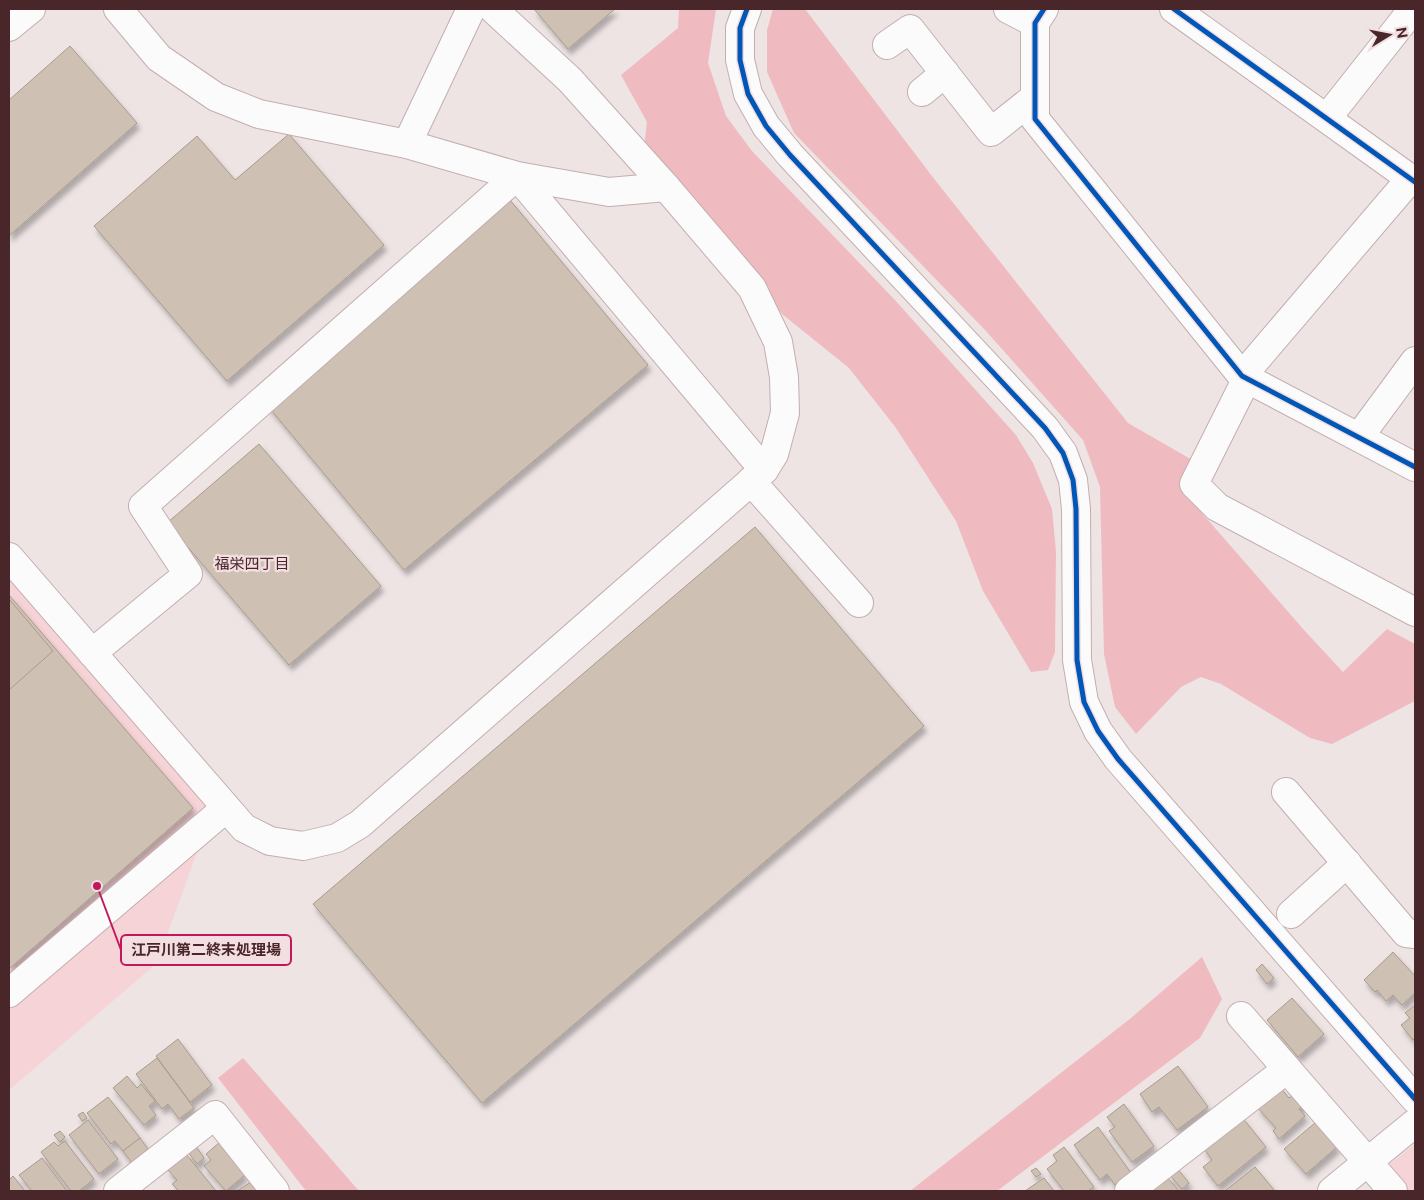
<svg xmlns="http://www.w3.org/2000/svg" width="1424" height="1200" viewBox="0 0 1424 1200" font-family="'Public Sans','Noto Sans JP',sans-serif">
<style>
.green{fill:#f6d3d6}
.forest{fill:#efbbc0}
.building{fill:#cec0b2;stroke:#a99b8d;filter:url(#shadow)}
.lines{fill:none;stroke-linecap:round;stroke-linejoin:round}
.minor-casing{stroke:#c3aeb0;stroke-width:30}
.minor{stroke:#fcfbfb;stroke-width:28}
.cycleway-casing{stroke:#f3dfe1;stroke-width:8}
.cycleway{stroke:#0057b8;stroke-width:5}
.labels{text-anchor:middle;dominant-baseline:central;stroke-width:4.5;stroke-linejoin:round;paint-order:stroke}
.neighbourhood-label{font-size:15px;fill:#49262a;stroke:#f3dfe1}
.leader{fill:none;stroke:#c2185b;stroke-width:2}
.callout-dot{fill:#c2185b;stroke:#f3dfe1;stroke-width:2}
.callout{fill:#f3dfe1;stroke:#c2185b;stroke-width:2}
.callout-label{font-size:15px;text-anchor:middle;font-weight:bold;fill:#49262a}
</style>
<defs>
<filter id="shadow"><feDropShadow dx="3" dy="5.5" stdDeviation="2.5" flood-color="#0004"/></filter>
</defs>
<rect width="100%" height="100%" fill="#eee4e4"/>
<g class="green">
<path d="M 9,576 L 213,808 L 157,963 L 9,1090 Z"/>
<path d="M 1415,1144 L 1415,1191 L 1405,1191 L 1385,1168 Z"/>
</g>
<g class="forest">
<path d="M 679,9 L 716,9 L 708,63 L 726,116 L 752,151 L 894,299 L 1016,435 L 1033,463 L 1052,509 L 1056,552 L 1055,652 L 1048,670 L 1031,672 L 983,591 L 956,521 L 896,428 L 849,368 L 782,314 L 643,155 L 647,122 L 621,75 L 678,28 Z"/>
<path d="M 773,9 L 805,9 L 935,180 L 1128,423 L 1194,461 L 1180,488 L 1304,630 L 1343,672 L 1387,629 L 1415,644 L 1415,701 L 1332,744 L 1310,738 L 1221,684 L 1201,677 L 1181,687 L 1136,734 L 1115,707 L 1104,654 L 1100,487 L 1083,440 L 985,330 L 794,133 L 767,72 L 767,30 Z"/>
<path d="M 1202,957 L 1222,999 L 1200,1038 L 997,1191 L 910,1191 L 1131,1018 Z"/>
<path d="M 243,1058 L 359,1191 L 306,1191 L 218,1078 Z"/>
</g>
<g class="building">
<path d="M 534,9 L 615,9 L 568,49 Z"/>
<path d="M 70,46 L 137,123 L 9,236 L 9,100 Z"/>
<path d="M 289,134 L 384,245 L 227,381 L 94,226 L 197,136 L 235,180 Z"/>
<path d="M 510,200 L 648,365 L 404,570 L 267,405 Z"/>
<path d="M 259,444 L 381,586 L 289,665 L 167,523 Z"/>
<path d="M 755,527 L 924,726 L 482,1103 L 313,904 Z"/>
<path d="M 9,595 L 193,808 L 9,969 Z"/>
<path d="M 9,599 L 53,651 L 9,690 Z"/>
<path d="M 1393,952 L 1415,976 L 1415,993 L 1402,1005 L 1393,995 L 1386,1001 L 1377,990 L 1375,992 L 1364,980 Z"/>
<path d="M 1262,964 L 1274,978 L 1267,984 L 1256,970 Z"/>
<path d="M 1292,998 L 1324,1034 L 1298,1057 L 1267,1020 Z"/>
<path d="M 1415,1005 L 1415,1038 L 1413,1040 L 1401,1025 L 1410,1018 L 1405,1013 Z"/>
<path d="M 178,1039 L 212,1085 L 190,1102 L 156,1056 Z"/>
<path d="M 157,1058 L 194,1108 L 179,1119 L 168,1104 L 162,1109 L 136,1074 Z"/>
<path d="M 1178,1066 L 1208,1107 L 1177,1130 L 1159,1107 L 1152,1112 L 1140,1094 Z"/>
<path d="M 127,1076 L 137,1088 L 141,1084 L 155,1101 L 149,1106 L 156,1115 L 144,1125 L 113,1088 Z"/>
<path d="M 1280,1087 L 1289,1098 L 1296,1093 L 1305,1104 L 1299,1109 L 1305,1116 L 1279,1139 L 1273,1131 L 1276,1128 L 1257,1107 Z"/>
<path d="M 108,1097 L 140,1138 L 123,1151 L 115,1141 L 111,1144 L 87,1113 Z"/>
<path d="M 1124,1104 L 1154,1146 L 1132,1162 L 1109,1131 L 1115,1127 L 1107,1117 Z"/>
<path d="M 83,1112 L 87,1118 L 82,1121 L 78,1115 Z"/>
<path d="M 1241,1116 L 1266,1147 L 1218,1186 L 1203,1167 L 1212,1160 L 1203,1147 Z"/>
<path d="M 88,1120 L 118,1159 L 99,1174 L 69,1135 Z"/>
<path d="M 1316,1122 L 1337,1147 L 1306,1174 L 1284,1149 Z"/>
<path d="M 1098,1127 L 1131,1173 L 1115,1185 L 1107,1174 L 1100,1180 L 1074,1145 Z"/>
<path d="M 60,1131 L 65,1137 L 60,1142 L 54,1135 Z"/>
<path d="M 140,1138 L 148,1149 L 132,1163 L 123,1151 Z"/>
<path d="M 65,1141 L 94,1179 L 79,1191 L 71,1191 L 41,1152 L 54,1142 L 58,1146 Z"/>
<path d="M 220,1142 L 245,1175 L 226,1191 L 204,1166 L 211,1160 L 206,1154 Z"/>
<path d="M 196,1146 L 204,1158 L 197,1164 L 188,1152 Z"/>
<path d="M 1064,1147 L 1094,1187 L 1088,1191 L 1064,1191 L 1047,1169 L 1057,1161 L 1053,1155 Z"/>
<path d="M 186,1154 L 216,1191 L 179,1191 L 172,1184 L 177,1180 L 167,1169 Z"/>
<path d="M 42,1158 L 67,1191 L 32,1191 L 19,1175 Z"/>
<path d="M 1255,1167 L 1275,1191 L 1227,1191 L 1226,1190 Z"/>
<path d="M 1036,1168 L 1041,1174 L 1036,1177 L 1031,1171 Z"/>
<path d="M 1177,1168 L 1189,1183 L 1182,1189 L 1169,1174 Z"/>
<path d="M 13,1176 L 25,1191 L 9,1191 L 9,1180 Z"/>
<path d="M 1166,1176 L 1179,1191 L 1148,1191 Z"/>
<path d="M 1044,1178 L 1054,1191 L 1025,1191 Z"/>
<path d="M 251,1182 L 258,1191 L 237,1191 Z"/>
</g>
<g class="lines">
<g class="minor-casing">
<g id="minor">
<path d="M 118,9 L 159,58 L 216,97 L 259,114 L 407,144 L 517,176 L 609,192 L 666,187"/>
<path d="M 747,9 L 740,28 L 740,60 L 748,94 L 766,126 L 790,155 L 1045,428 L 1063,453 L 1073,480 L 1076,509 L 1077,660 L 1084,702 L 1098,731 L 1118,759 L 1415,1099"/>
<path d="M 1008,9 L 1035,23"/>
<path d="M 1044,9 L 1035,23 L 1035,119 L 1242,376 L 1415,467"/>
<path d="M 1174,9 L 1415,182"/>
<path d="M 9,27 L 31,9"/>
<path d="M 887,45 L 910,29 L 991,132 L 1035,97"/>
<path d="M 922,92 L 945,73"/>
<path d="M 1327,118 L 1413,9"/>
<path d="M 407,144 L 471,9"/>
<path d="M 1242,376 L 1411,178"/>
<path d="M 1247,378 L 1194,484 L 1217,507 L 1415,612"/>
<path d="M 1359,437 L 1415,361"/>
<path d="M 751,481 L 859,603"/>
<path d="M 9,557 L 244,828 L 270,841 L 303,846 L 337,838 L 360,824 L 764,470 L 774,454 L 785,413 L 784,377 L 778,342 L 752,288 L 666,187 L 570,80 L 493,9"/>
<path d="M 92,653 L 188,574 L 143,506 L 517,176 L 764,470"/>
<path d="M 1286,792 L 1406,933 L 1415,934"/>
<path d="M 1291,914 L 1347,863"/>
<path d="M 9,993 L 226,808"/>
<path d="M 1241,1016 L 1393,1191"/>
<path d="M 118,1191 L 215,1115 L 275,1191"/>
<path d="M 1129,1191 L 1287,1069"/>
<path d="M 1332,1191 L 1415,1123"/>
</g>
</g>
<use href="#minor" class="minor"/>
<g class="cycleway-casing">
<g id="cycleway">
<path d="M 747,9 L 740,28 L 740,60 L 748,94 L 766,126 L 790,155 L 1045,428 L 1063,453 L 1073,480 L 1076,509 L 1077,660 L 1084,702 L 1098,731 L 1118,759 L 1415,1099"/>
<path d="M 1044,9 L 1035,23 L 1035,119 L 1242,376 L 1415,467"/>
<path d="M 1174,9 L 1415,182"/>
</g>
</g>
<use href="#cycleway" class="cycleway"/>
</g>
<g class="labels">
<g class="neighbourhood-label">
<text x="252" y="563">福栄四丁目</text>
</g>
</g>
<path class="leader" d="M97 886L121 950"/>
<circle class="callout-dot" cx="97" cy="886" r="5"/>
<rect class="callout" x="121" y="935" width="170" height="30" rx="5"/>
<g class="callout-label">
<text x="206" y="955">江戸川第二終末処理場</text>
</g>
<rect width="1424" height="1200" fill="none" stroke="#49262a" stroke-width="20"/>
<g transform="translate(1389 35) rotate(80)" stroke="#f3dfe1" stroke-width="4" paint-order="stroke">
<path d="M0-4L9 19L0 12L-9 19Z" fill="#49262a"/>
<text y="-8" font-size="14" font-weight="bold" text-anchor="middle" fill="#49262a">N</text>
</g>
</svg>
